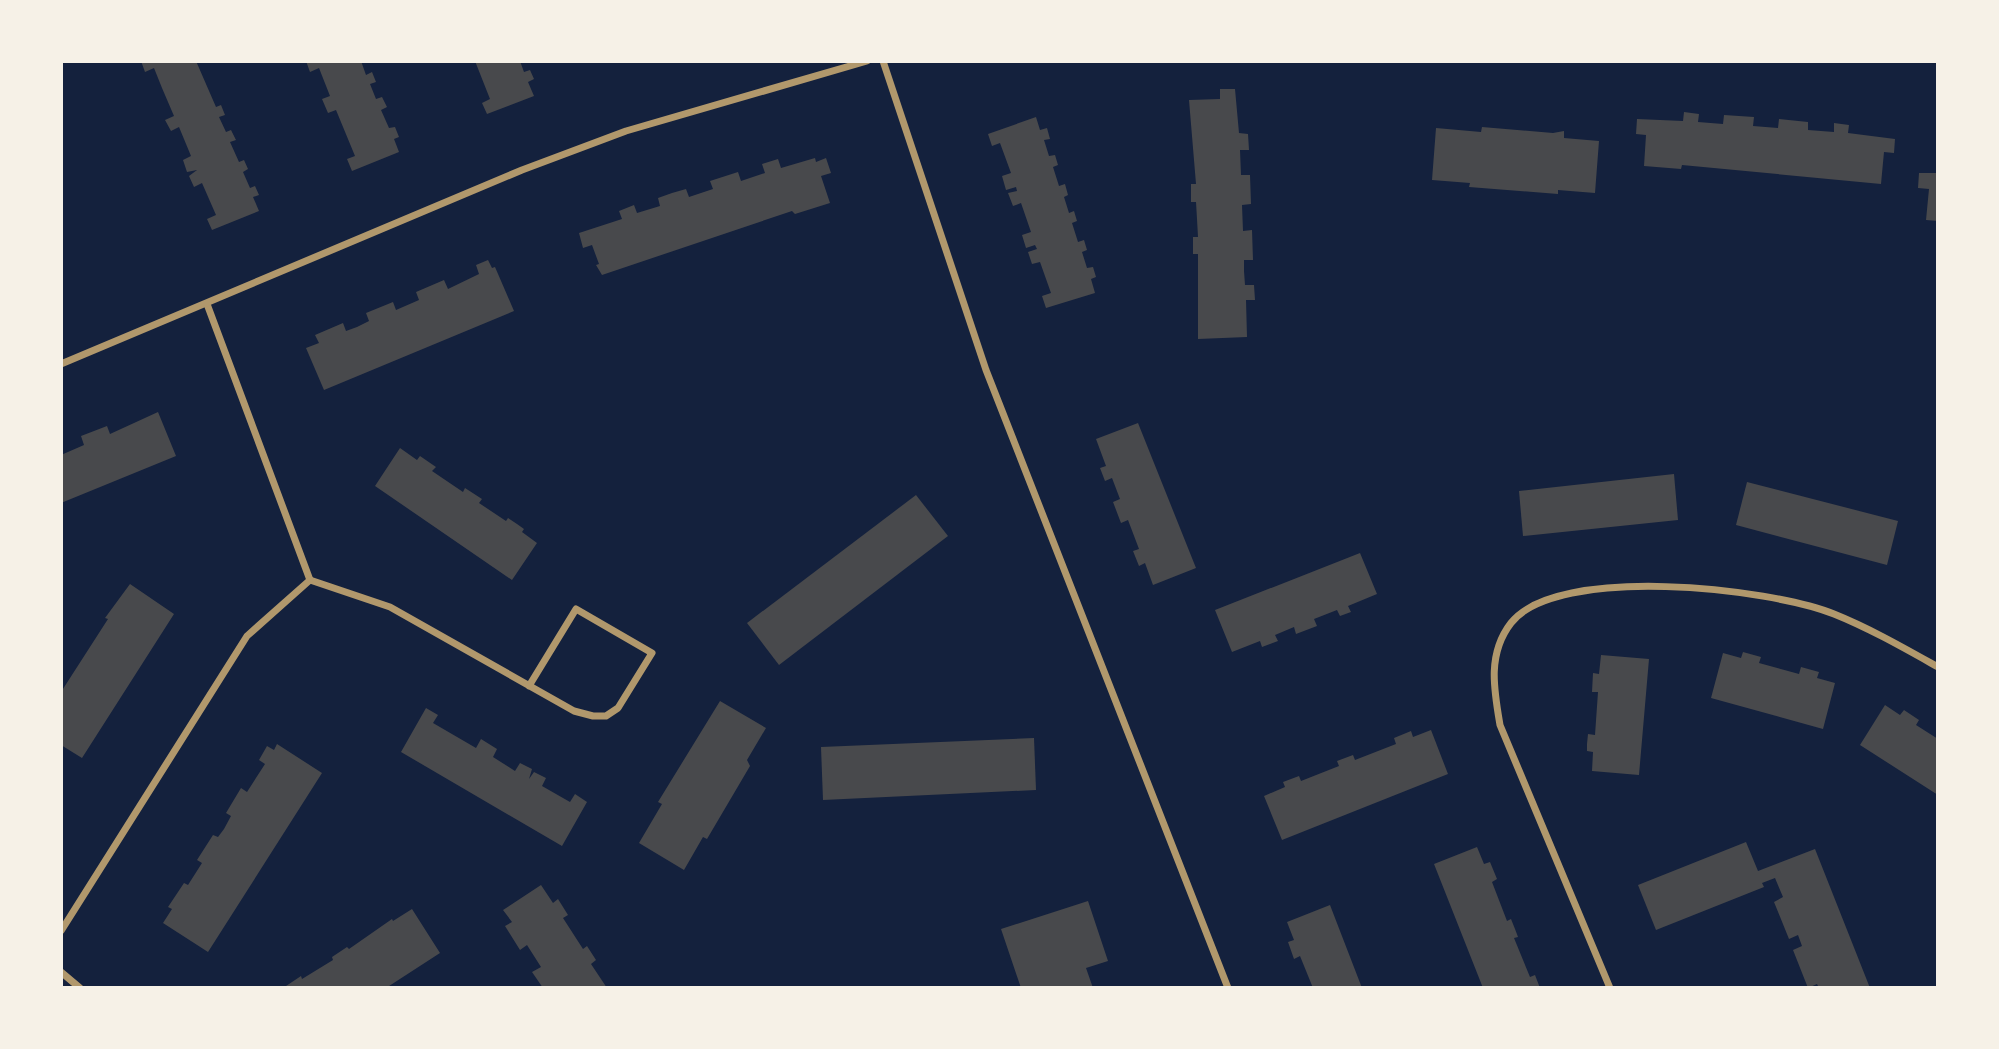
<svg xmlns="http://www.w3.org/2000/svg" width="1999" height="1049" viewBox="0 0 1999 1049" font-family="Figtree,sans-serif">
<style>
.building{fill:#48494c}
.lines{fill:none;stroke-linecap:round;stroke-linejoin:round}
.minor{stroke:#b1986c;stroke-width:7}
</style>
<rect width="100%" height="100%" fill="#14213d"/>
<g class="building">
<path d="M 141,61 L 196,61 L 216,107 L 221,105 L 225,115 L 219,117 L 226,132 L 231,130 L 236,140 L 230,142 L 239,162 L 244,160 L 248,169 L 243,172 L 250,188 L 255,186 L 259,195 L 253,197 L 259,211 L 212,230 L 207,219 L 216,215 L 202,183 L 194,187 L 189,176 L 197,170 L 187,172 L 183,160 L 191,156 L 179,127 L 171,131 L 165,120 L 174,116 L 162,88 L 154,68 L 145,72 Z"/>
<path d="M 306,61 L 361,61 L 366,75 L 372,72 L 376,82 L 370,84 L 376,99 L 382,97 L 387,107 L 381,110 L 389,128 L 395,127 L 399,137 L 394,139 L 399,152 L 352,171 L 347,159 L 355,156 L 336,110 L 328,113 L 322,99 L 330,96 L 319,68 L 310,72 Z"/>
<path d="M 475,61 L 520,61 L 524,72 L 530,70 L 534,79 L 528,82 L 534,96 L 487,114 L 482,103 L 490,99 Z"/>
<path d="M 1220,89 L 1235,89 L 1239,133 L 1248,134 L 1249,150 L 1240,150 L 1241,175 L 1250,175 L 1251,204 L 1242,205 L 1243,231 L 1252,230 L 1253,260 L 1244,260 L 1244,271 L 1245,285 L 1254,285 L 1255,300 L 1246,300 L 1247,337 L 1198,339 L 1198,254 L 1193,254 L 1193,237 L 1198,237 L 1197,219 L 1196,202 L 1191,202 L 1191,184 L 1196,184 L 1189,100 L 1220,99 Z"/>
<path d="M 1684,112 L 1699,114 L 1698,122 L 1723,124 L 1724,115 L 1754,117 L 1753,126 L 1778,128 L 1779,119 L 1808,122 L 1808,130 L 1834,132 L 1834,123 L 1849,125 L 1848,133 L 1895,139 L 1894,153 L 1884,152 L 1881,184 L 1682,165 L 1681,169 L 1644,166 L 1646,135 L 1636,134 L 1637,119 L 1683,121 Z"/>
<path d="M 1036,117 L 1040,130 L 1047,128 L 1050,139 L 1044,140 L 1049,156 L 1055,155 L 1058,165 L 1053,167 L 1059,186 L 1065,184 L 1068,195 L 1064,197 L 1069,213 L 1074,211 L 1077,221 L 1072,223 L 1078,242 L 1084,240 L 1087,250 L 1082,252 L 1087,268 L 1093,267 L 1096,277 L 1091,279 L 1095,293 L 1046,308 L 1042,296 L 1051,293 L 1040,262 L 1032,264 L 1028,252 L 1037,249 L 1035,245 L 1026,248 L 1022,235 L 1031,232 L 1021,203 L 1013,206 L 1008,193 L 1017,191 L 1016,187 L 1006,190 L 1002,176 L 1011,173 L 1000,143 L 992,146 L 988,134 Z"/>
<path d="M 1482,127 L 1553,133 L 1564,131 L 1564,138 L 1599,141 L 1595,193 L 1558,190 L 1558,194 L 1469,187 L 1470,183 L 1432,180 L 1436,128 L 1481,132 Z"/>
<path d="M 815,158 L 816,162 L 826,158 L 831,173 L 821,176 L 830,203 L 795,214 L 792,211 L 602,275 L 596,265 L 599,264 L 592,245 L 583,248 L 579,233 L 622,219 L 619,211 L 634,205 L 637,213 L 660,206 L 658,198 L 672,193 L 686,189 L 689,197 L 713,189 L 710,181 L 738,172 L 741,181 L 765,173 L 762,164 L 778,159 L 781,168 Z"/>
<path d="M 1919,173 L 1938,173 L 1938,221 L 1926,220 L 1929,189 L 1918,188 Z"/>
<path d="M 488,260 L 492,268 L 495,267 L 514,311 L 324,390 L 306,348 L 319,343 L 315,335 L 343,323 L 346,331 L 357,327 L 369,321 L 366,313 L 393,302 L 396,310 L 419,300 L 416,292 L 444,280 L 448,289 L 479,274 L 476,265 Z"/>
<path d="M 158,412 L 176,456 L 61,503 L 61,455 L 84,445 L 81,436 L 107,426 L 110,434 Z"/>
<path d="M 1138,423 L 1196,568 L 1153,585 L 1145,563 L 1139,566 L 1133,551 L 1139,549 L 1128,520 L 1121,523 L 1113,502 L 1120,499 L 1112,478 L 1105,481 L 1100,468 L 1106,466 L 1096,439 Z"/>
<path d="M 400,448 L 417,460 L 420,456 L 436,467 L 432,471 L 463,492 L 465,488 L 482,499 L 479,503 L 506,521 L 508,518 L 517,524 L 524,529 L 522,532 L 537,543 L 512,580 L 375,486 Z"/>
<path d="M 1674,474 L 1678,520 L 1523,536 L 1519,491 Z"/>
<path d="M 1747,482 L 1898,521 L 1887,565 L 1736,525 Z"/>
<path d="M 916,495 L 948,536 L 779,665 L 747,623 Z"/>
<path d="M 1360,553 L 1377,594 L 1348,606 L 1351,612 L 1340,616 L 1337,610 L 1314,619 L 1317,626 L 1296,634 L 1294,627 L 1275,635 L 1278,641 L 1262,647 L 1260,641 L 1232,652 L 1215,610 Z"/>
<path d="M 130,584 L 174,614 L 82,758 L 61,745 L 61,692 L 108,619 L 105,618 Z"/>
<path d="M 1743,652 L 1761,657 L 1759,663 L 1799,674 L 1801,667 L 1819,672 L 1817,678 L 1835,683 L 1823,729 L 1711,698 L 1723,653 L 1741,658 Z"/>
<path d="M 1601,655 L 1649,659 L 1639,775 L 1592,771 L 1593,752 L 1587,751 L 1587,744 L 1588,734 L 1595,735 L 1598,692 L 1592,692 L 1593,673 L 1599,674 Z"/>
<path d="M 720,701 L 766,728 L 747,760 L 750,766 L 707,839 L 703,837 L 684,870 L 639,843 L 662,804 L 658,802 Z"/>
<path d="M 1885,705 L 1900,715 L 1904,710 L 1919,720 L 1916,725 L 1938,739 L 1938,795 L 1860,745 Z"/>
<path d="M 426,708 L 438,715 L 433,723 L 476,748 L 481,739 L 497,749 L 493,757 L 515,771 L 520,763 L 532,769 L 529,779 L 534,772 L 546,778 L 542,786 L 570,802 L 575,794 L 587,802 L 562,846 L 401,752 Z"/>
<path d="M 1431,730 L 1448,774 L 1282,840 L 1264,796 L 1285,787 L 1283,782 L 1299,776 L 1301,781 L 1339,766 L 1337,761 L 1353,755 L 1355,760 L 1396,744 L 1394,738 L 1411,731 L 1413,737 Z"/>
<path d="M 1034,738 L 1036,790 L 823,800 L 821,747 Z"/>
<path d="M 277,744 L 322,773 L 208,952 L 163,923 L 172,909 L 168,907 L 184,883 L 188,885 L 202,863 L 197,860 L 213,835 L 218,837 L 224,829 L 231,816 L 226,813 L 241,788 L 247,792 L 265,764 L 259,760 L 267,746 L 274,750 Z"/>
<path d="M 1746,842 L 1758,871 L 1815,849 L 1870,988 L 1819,988 L 1817,984 L 1808,988 L 1793,950 L 1802,946 L 1798,935 L 1789,939 L 1774,902 L 1783,897 L 1775,878 L 1762,883 L 1764,887 L 1656,930 L 1638,885 Z"/>
<path d="M 1477,847 L 1484,864 L 1490,862 L 1497,879 L 1492,882 L 1507,921 L 1511,919 L 1515,929 L 1518,937 L 1514,938 L 1530,977 L 1535,975 L 1540,988 L 1483,988 L 1434,864 Z"/>
<path d="M 541,885 L 553,903 L 558,899 L 568,915 L 563,918 L 583,949 L 587,946 L 596,960 L 591,964 L 607,988 L 543,988 L 532,972 L 541,967 L 527,945 L 520,950 L 505,926 L 512,922 L 503,910 Z"/>
<path d="M 1088,901 L 1108,961 L 1086,968 L 1093,988 L 1021,988 L 1001,929 Z"/>
<path d="M 1330,905 L 1340,931 L 1362,988 L 1313,988 L 1300,956 L 1294,959 L 1288,942 L 1294,940 L 1287,922 Z"/>
<path d="M 412,909 L 440,953 L 386,988 L 286,986 L 301,976 L 302,979 L 333,960 L 332,957 L 347,947 L 349,949 L 392,919 L 393,921 Z"/>
</g>
<g class="lines">
<g class="minor">
<path d="M 883,61 L 986,370 L 1228,988"/>
<path d="M 207,304 L 310,580"/>
<path d="M 61,364 L 522,170 L 626,131 L 867,61"/>
<path d="M 310,580 L 390,607 L 574,711 L 593,716 L 606,716 L 618,708 L 652,653 L 576,609 L 529,686"/>
<path d="M 61,931 L 247,636 L 310,580"/>
<path d="M 61,972 L 80,988"/>
<path d="M 1610,988 L 1500,725 C 1494,690 1487,654 1511,623 C 1557,564 1770,588 1834,614 C 1869,628 1904,648 1938,667"/>
</g>
</g>
<rect width="1999" height="1049" fill="none" stroke="#f6f1e7" stroke-width="126"/>
</svg>
